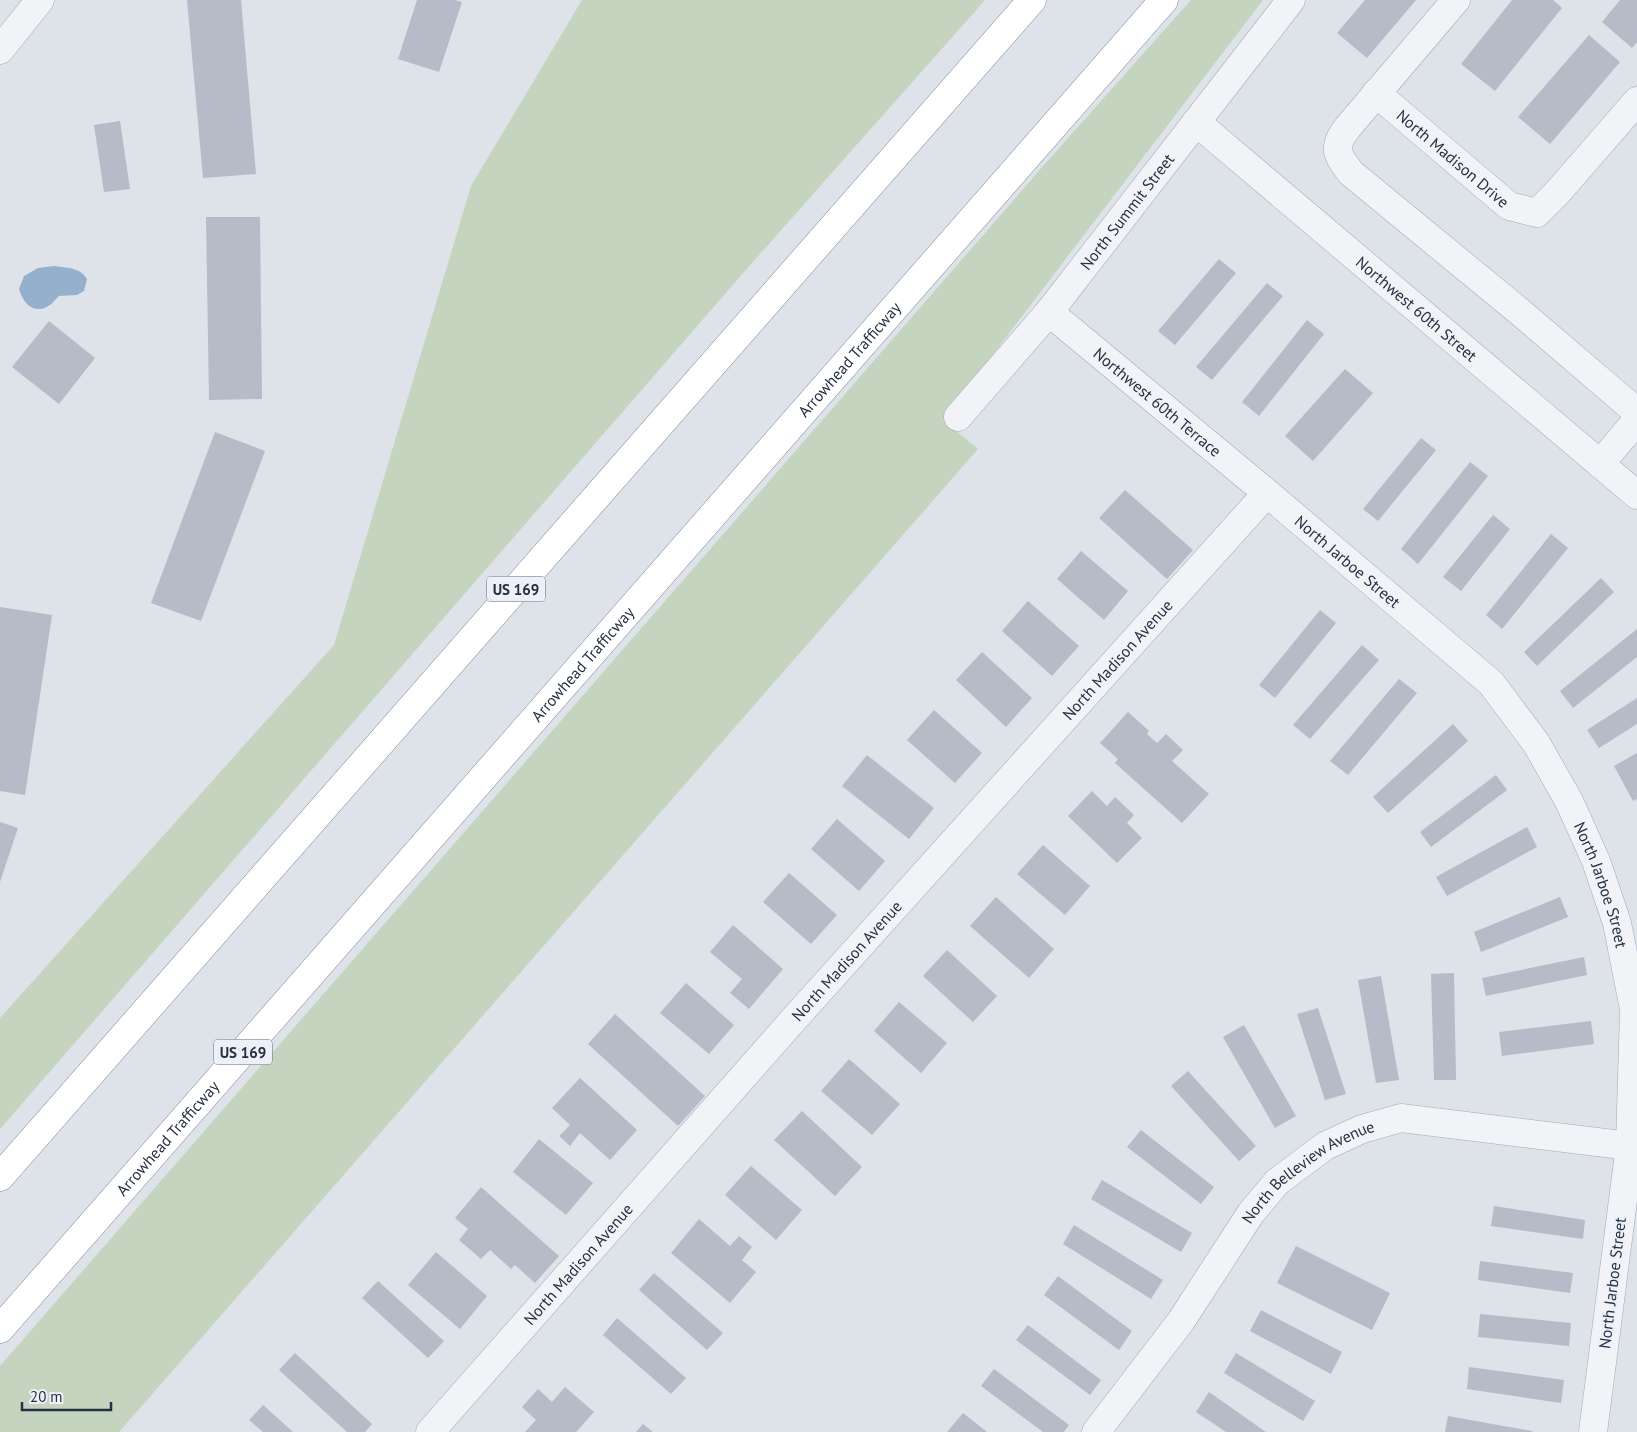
<svg xmlns="http://www.w3.org/2000/svg" width="1637" height="1432" viewBox="0 0 1637 1432" font-family="'PT Sans',sans-serif">
<style>
.green{fill:#c4d4be}
.water{fill:#95b0cd}
.building{fill:#b5bbc7}
.lines{fill:none;stroke-linecap:round;stroke-linejoin:round}
.minor-casing{stroke:#a3a9b4;stroke-width:29}
.highway-casing{stroke:#848fa1;stroke-width:29}
.minor{stroke:#f1f3f7;stroke-width:28}
.highway{stroke:#fff;stroke-width:28}
.labels{text-anchor:middle;dominant-baseline:central;stroke-width:4;stroke-linejoin:round;paint-order:stroke}
.shield{fill:#edf1f7;stroke:#616a78;stroke-width:1}
.shield-label{font-size:15px;font-weight:bold;fill:#253042}
.street-label{font-size:16px;fill:#253042;stroke:#edf1f7}
</style>
<rect width="100%" height="100%" fill="#dee2e9"/>
<g class="green">
<path d="M 582,0 L 985,0 L 744,272 L 0,1129 L 0,1018 L 334,645 L 471,186 Z"/>
<path d="M 1191,0 L 1263,0 L 943,420 L 978,449 L 119,1432 L 0,1432 L 0,1366 L 1045,164 Z"/>
</g>
<path class="water" d="M 54,266 C 67,268 80,267 87,279 L 84,291 L 77,295 L 59,296 C 55,299 53,303 50,305 C 34,316 23,303 19,289 L 24,276 L 38,268 Z"/>
<g class="building">
<path d="M 187,0 L 241,0 L 256,174 L 203,178 Z"/>
<path d="M 417,0 L 455,0 L 462,2 L 439,72 L 398,59 Z"/>
<path d="M 1365,0 L 1416,0 L 1367,58 L 1337,33 Z"/>
<path d="M 1512,0 L 1553,0 L 1562,8 L 1495,91 L 1461,64 Z"/>
<path d="M 1620,0 L 1637,0 L 1637,42 L 1632,48 L 1602,22 Z"/>
<path d="M 1589,35 L 1620,62 L 1550,144 L 1518,117 Z"/>
<path d="M 120,121 L 130,189 L 104,192 L 94,125 Z"/>
<path d="M 206,217 L 260,217 L 262,399 L 209,400 Z"/>
<path d="M 1219,259 L 1236,273 L 1175,345 L 1158,331 Z"/>
<path d="M 1267,283 L 1283,296 L 1212,380 L 1196,367 Z"/>
<path d="M 1307,320 L 1324,334 L 1259,416 L 1242,402 Z"/>
<path d="M 49,321 L 95,358 L 59,404 L 12,367 Z"/>
<path d="M 1345,369 L 1373,393 L 1313,461 L 1285,436 Z"/>
<path d="M 215,432 L 265,451 L 201,621 L 151,603 Z"/>
<path d="M 1421,438 L 1436,450 L 1378,521 L 1363,509 Z"/>
<path d="M 1470,462 L 1488,476 L 1418,564 L 1401,549 Z"/>
<path d="M 1125,490 L 1193,550 L 1167,579 L 1099,518 Z"/>
<path d="M 1493,515 L 1510,529 L 1461,591 L 1443,577 Z"/>
<path d="M 1551,534 L 1568,548 L 1502,629 L 1486,615 Z"/>
<path d="M 1081,551 L 1128,591 L 1104,620 L 1057,579 Z"/>
<path d="M 1601,578 L 1614,592 L 1537,666 L 1524,652 Z"/>
<path d="M 1028,601 L 1079,646 L 1052,676 L 1002,631 Z"/>
<path d="M 0,607 L 52,615 L 25,795 L 0,791 Z"/>
<path d="M 1320,610 L 1336,623 L 1275,698 L 1259,685 Z"/>
<path d="M 1637,629 L 1637,657 L 1573,708 L 1560,691 Z"/>
<path d="M 1362,645 L 1379,660 L 1310,739 L 1293,725 Z"/>
<path d="M 982,652 L 1032,698 L 1006,727 L 956,680 Z"/>
<path d="M 1399,679 L 1417,693 L 1348,775 L 1330,761 Z"/>
<path d="M 1637,698 L 1637,724 L 1599,748 L 1587,730 Z"/>
<path d="M 934,710 L 982,753 L 955,783 L 907,740 Z"/>
<path d="M 1128,712 L 1149,731 L 1147,734 L 1157,743 L 1166,734 L 1183,750 L 1172,761 L 1209,794 L 1182,823 L 1115,763 L 1118,759 L 1100,743 Z"/>
<path d="M 1453,724 L 1468,741 L 1388,813 L 1373,797 Z"/>
<path d="M 1637,753 L 1637,799 L 1633,801 L 1614,766 Z"/>
<path d="M 867,755 L 934,808 L 909,839 L 842,786 Z"/>
<path d="M 1496,775 L 1507,790 L 1431,847 L 1420,832 Z"/>
<path d="M 1092,791 L 1107,806 L 1115,797 L 1134,815 L 1127,823 L 1142,838 L 1117,863 L 1068,816 Z"/>
<path d="M 837,819 L 885,861 L 859,891 L 811,849 Z"/>
<path d="M 0,822 L 18,828 L 0,882 Z"/>
<path d="M 1527,827 L 1537,847 L 1447,896 L 1436,877 Z"/>
<path d="M 1043,845 L 1090,886 L 1065,915 L 1017,874 Z"/>
<path d="M 789,873 L 837,915 L 811,944 L 763,902 Z"/>
<path d="M 996,897 L 1054,949 L 1029,978 L 970,926 Z"/>
<path d="M 1560,897 L 1568,917 L 1481,952 L 1474,932 Z"/>
<path d="M 733,925 L 783,969 L 749,1009 L 730,993 L 742,979 L 710,952 Z"/>
<path d="M 947,950 L 997,996 L 973,1022 L 923,976 Z"/>
<path d="M 1584,957 L 1587,975 L 1486,996 L 1482,978 Z"/>
<path d="M 1454,973 L 1456,1080 L 1434,1080 L 1431,974 Z"/>
<path d="M 1381,976 L 1399,1080 L 1376,1083 L 1358,980 Z"/>
<path d="M 686,983 L 734,1025 L 709,1054 L 660,1013 Z"/>
<path d="M 899,1002 L 947,1043 L 921,1073 L 874,1031 Z"/>
<path d="M 1318,1008 L 1346,1094 L 1325,1100 L 1297,1014 Z"/>
<path d="M 615,1014 L 705,1096 L 678,1126 L 588,1044 Z"/>
<path d="M 1591,1021 L 1594,1044 L 1502,1056 L 1499,1032 Z"/>
<path d="M 1244,1025 L 1296,1116 L 1275,1128 L 1223,1037 Z"/>
<path d="M 849,1059 L 900,1104 L 872,1135 L 821,1091 Z"/>
<path d="M 1188,1071 L 1256,1146 L 1239,1161 L 1171,1086 Z"/>
<path d="M 580,1078 L 637,1130 L 610,1160 L 580,1133 L 570,1146 L 559,1136 L 570,1125 L 552,1108 Z"/>
<path d="M 802,1111 L 862,1167 L 835,1196 L 774,1140 Z"/>
<path d="M 1141,1130 L 1214,1187 L 1201,1204 L 1127,1147 Z"/>
<path d="M 539,1139 L 593,1183 L 566,1215 L 513,1172 Z"/>
<path d="M 751,1166 L 802,1210 L 776,1240 L 725,1195 Z"/>
<path d="M 1102,1180 L 1192,1233 L 1181,1252 L 1091,1199 Z"/>
<path d="M 481,1187 L 559,1256 L 535,1283 L 515,1265 L 511,1269 L 490,1250 L 481,1259 L 459,1240 L 468,1229 L 455,1218 Z"/>
<path d="M 1494,1206 L 1585,1220 L 1583,1239 L 1491,1226 Z"/>
<path d="M 699,1219 L 730,1246 L 739,1236 L 752,1247 L 742,1260 L 756,1272 L 730,1303 L 671,1253 Z"/>
<path d="M 1074,1225 L 1163,1280 L 1151,1299 L 1063,1244 Z"/>
<path d="M 1296,1246 L 1390,1293 L 1372,1330 L 1277,1283 Z"/>
<path d="M 436,1252 L 487,1296 L 460,1329 L 408,1285 Z"/>
<path d="M 1480,1261 L 1573,1273 L 1570,1293 L 1478,1280 Z"/>
<path d="M 654,1273 L 723,1333 L 707,1350 L 639,1290 Z"/>
<path d="M 1058,1276 L 1132,1331 L 1119,1350 L 1044,1295 Z"/>
<path d="M 378,1281 L 444,1341 L 428,1358 L 362,1298 Z"/>
<path d="M 1261,1310 L 1342,1352 L 1331,1374 L 1250,1331 Z"/>
<path d="M 1480,1314 L 1571,1323 L 1569,1346 L 1478,1337 Z"/>
<path d="M 617,1318 L 686,1378 L 671,1394 L 603,1335 Z"/>
<path d="M 1028,1325 L 1101,1380 L 1090,1395 L 1016,1340 Z"/>
<path d="M 295,1353 L 372,1424 L 365,1432 L 347,1432 L 279,1370 Z"/>
<path d="M 1236,1353 L 1315,1401 L 1303,1421 L 1224,1373 Z"/>
<path d="M 1469,1367 L 1564,1380 L 1561,1403 L 1467,1389 Z"/>
<path d="M 994,1369 L 1069,1425 L 1064,1432 L 1043,1432 L 981,1386 Z"/>
<path d="M 565,1387 L 594,1412 L 576,1432 L 525,1432 L 536,1420 L 522,1407 L 538,1389 L 552,1402 Z"/>
<path d="M 1209,1392 L 1266,1432 L 1226,1432 L 1196,1412 Z"/>
<path d="M 263,1405 L 293,1432 L 263,1432 L 249,1420 Z"/>
<path d="M 963,1413 L 987,1432 L 947,1432 Z"/>
<path d="M 1448,1416 L 1532,1431 L 1532,1432 L 1445,1432 Z"/>
<path d="M 643,1424 L 653,1432 L 636,1432 Z"/>
</g>
<g class="lines">
<g class="minor-casing">
<g id="minor">
<path d="M 1456,0 L 1348,127 C 1332,148 1336,153 1351,173 L 1520,312 L 1637,412"/>
<path d="M 0,50 L 40,0"/>
<path id="s1" d="M 1376,93 L 1509,206 L 1537,213 L 1557,193 L 1637,101"/>
<path id="s2" d="M 1196,122 L 1637,495"/>
<path id="s3" d="M 1049,312 L 1267,493 L 1491,683 L 1536,743 L 1569,801 L 1596,861 L 1617,923 L 1634,1009 L 1630,1146 L 1593,1432"/>
<path id="s4" d="M 958,417 L 1049,312 L 1291,0"/>
<path d="M 1600,464 L 1637,420"/>
<path id="s5" d="M 430,1432 L 795,1018 L 1267,493"/>
<path id="s6" d="M 1096,1432 L 1181,1321 L 1251,1213 L 1277,1182 L 1325,1146 L 1362,1129 L 1401,1118 L 1630,1146"/>
</g>
</g>
<g class="highway-casing">
<g id="highway">
<path d="M 0,1177 L 1032,0"/>
<path id="s7" d="M 0,1329 L 1164,0"/>
</g>
</g>
<use href="#minor" class="minor"/>
<use href="#highway" class="highway"/>
</g>
<g class="labels">
<g class="shield">
<rect x="487" y="576.5" width="58" height="25" rx="4"/>
<rect x="214" y="1039.5" width="58" height="25" rx="4"/>
</g>
<g class="shield-label">
<text x="516" y="589">US 169</text>
<text x="243" y="1052">US 169</text>
</g>
<g class="street-label">
<text stroke="none"><textPath href="#s1" startOffset="101">North Madison Drive</textPath></text>
<text stroke="none"><textPath href="#s4" startOffset="266">North Summit Street</textPath></text>
<text stroke="none"><textPath href="#s2" startOffset="289">Northwest 60th Street</textPath></text>
<text stroke="none"><textPath href="#s7" startOffset="1289">Arrowhead Trafficway</textPath></text>
<text stroke="none"><textPath href="#s3" startOffset="141">Northwest 60th Terrace</textPath></text>
<text stroke="none"><textPath href="#s3" startOffset="389">North Jarboe Street</textPath></text>
<text stroke="none"><textPath href="#s5" startOffset="1034">North Madison Avenue</textPath></text>
<text stroke="none"><textPath href="#s7" startOffset="884">Arrowhead Trafficway</textPath></text>
<text stroke="none"><textPath href="#s3" startOffset="809">North Jarboe Street</textPath></text>
<text stroke="none"><textPath href="#s5" startOffset="629">North Madison Avenue</textPath></text>
<text stroke="none"><textPath href="#s7" startOffset="254">Arrowhead Trafficway</textPath></text>
<text stroke="none"><textPath href="#s6" startOffset="340">North Belleview Avenue</textPath></text>
<text stroke="none"><textPath href="#s5" startOffset="224">North Madison Avenue</textPath></text>
<text transform="translate(1612 1283) rotate(-83)">North Jarboe Street</text>
</g>
</g>
<path d="M22 1402v8h89v-8" fill="none" stroke="#253042" stroke-width="2.5"/>
<text x="30" y="1402" font-size="15" fill="#253042" stroke="#edf1f7" stroke-width="4" paint-order="stroke">20 m</text>
</svg>
